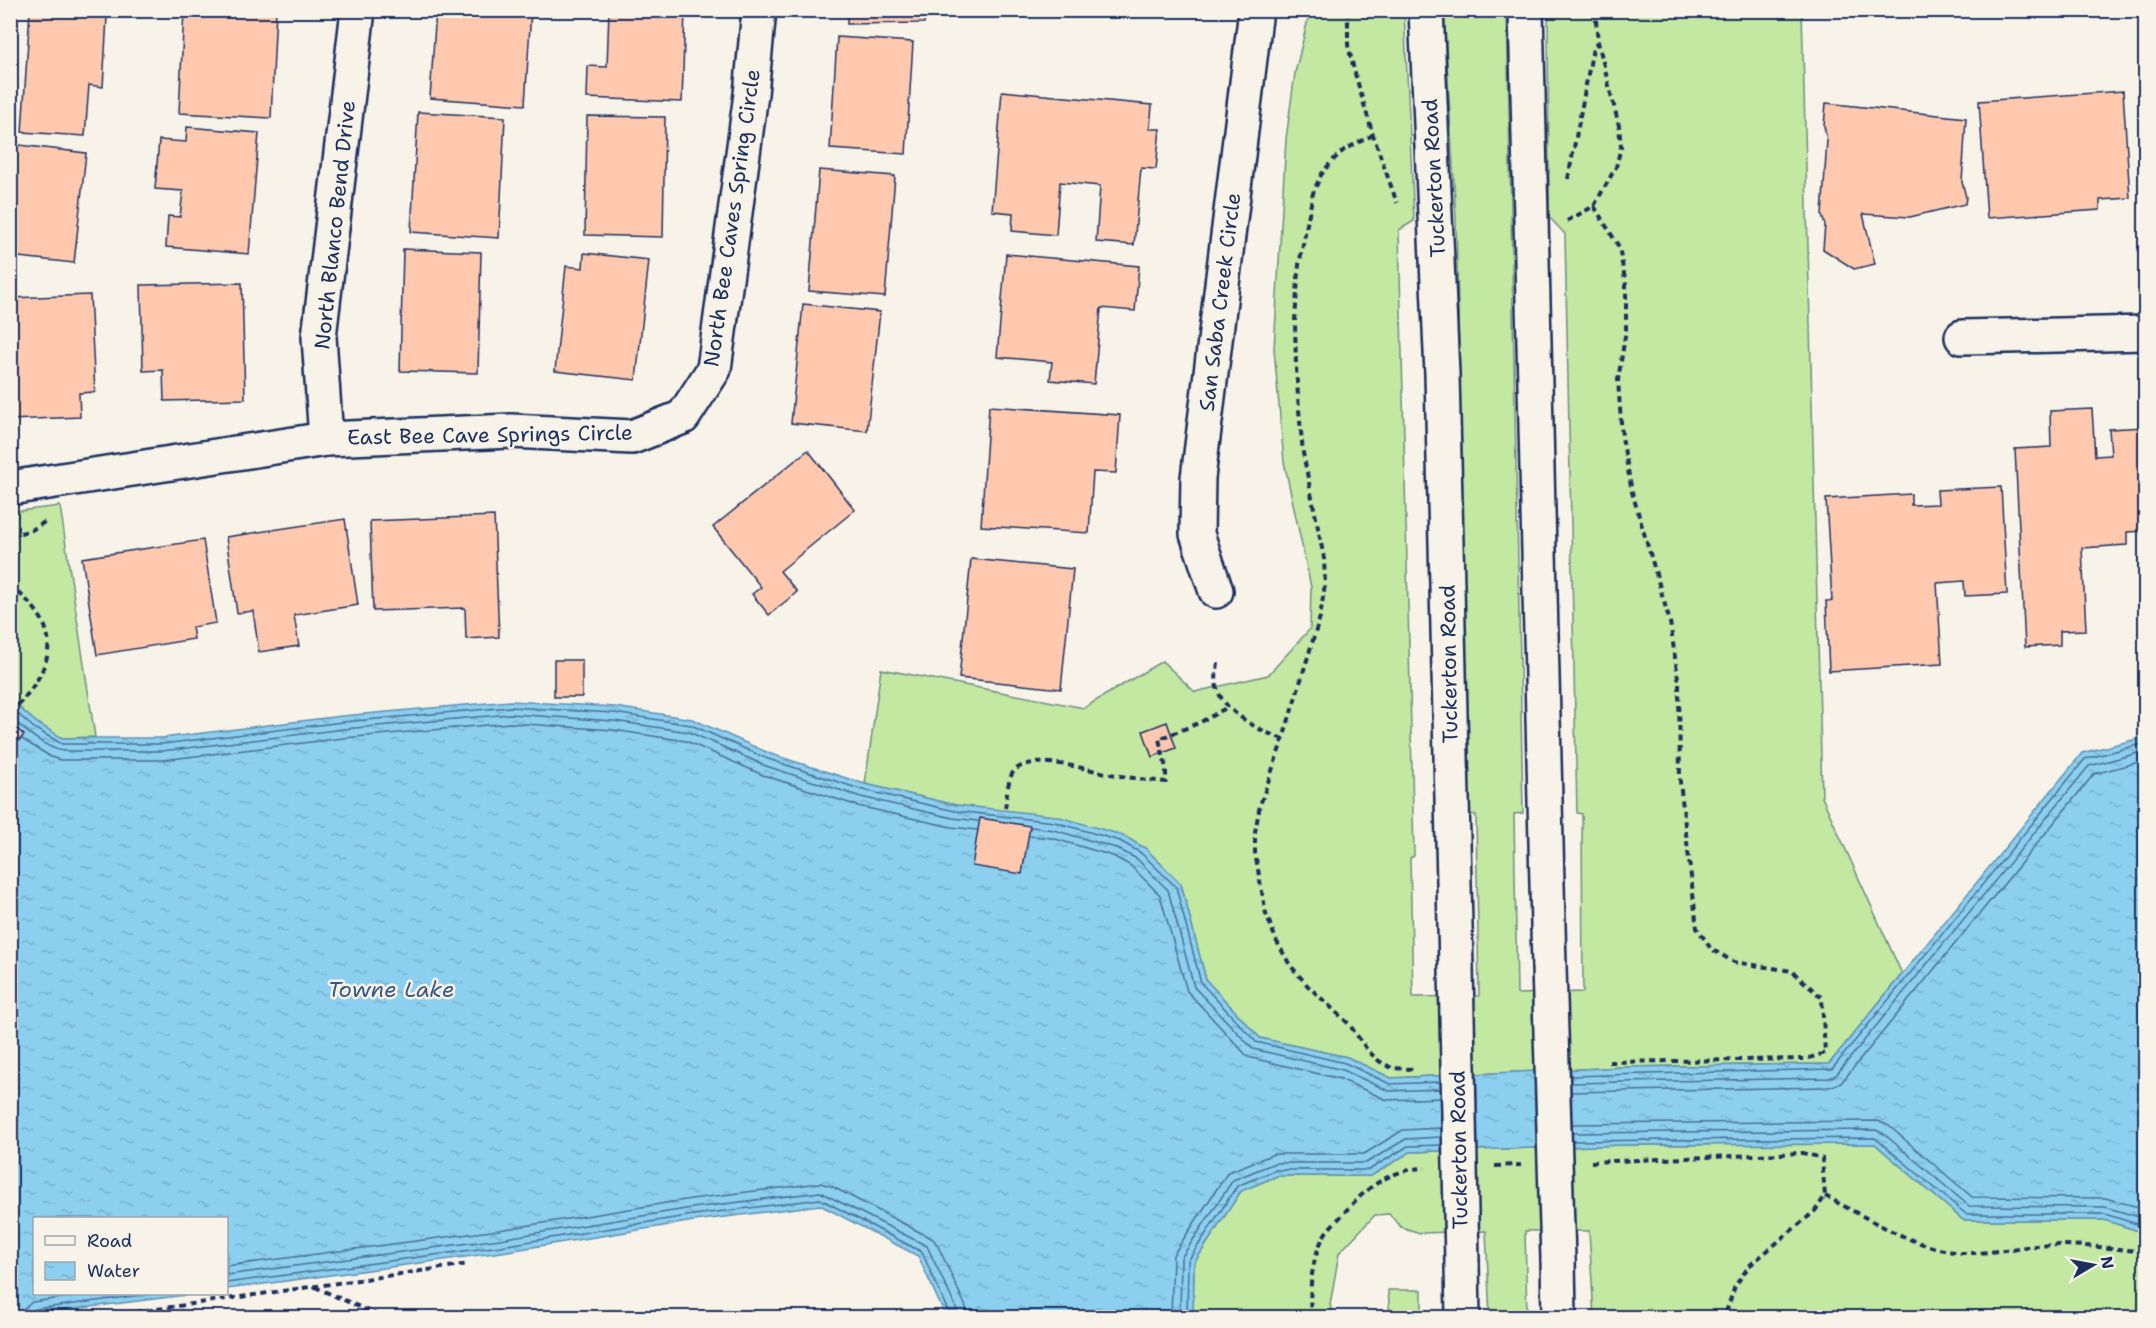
<svg xmlns="http://www.w3.org/2000/svg" width="2156" height="1328" viewBox="0 0 2156 1328" font-family="'Shantell Sans',sans-serif">
<style>
.grass{fill:#c3e8a2;stroke:#6f8c80;stroke-width:1.5}
.water{fill:url(#water-ripples);stroke:#5f8fb4;stroke-width:1.5}
.lines{fill:none;stroke-linecap:round;stroke-linejoin:round}
.shore{stroke:#486f98;stroke-width:1.5}
.building{fill:#ffc9b0;stroke:#1b2f5e;stroke-width:1.5}
.minor-casing{stroke:#1b2f5e;stroke-width:38}
.major-casing{stroke:#1b2f5e;stroke-width:38}
.path{stroke:#1b2f5e;stroke-width:4;stroke-dasharray:6 4.5;stroke-linecap:butt}
.minor{stroke:#f7f3e8;stroke-width:33}
.major{stroke:#f7f3e8;stroke-width:33}
.major-bridge-casing{stroke:#1b2f5e;stroke-width:38;stroke-linecap:butt}
.major-bridge{stroke:#f7f3e8;stroke-width:33}
.labels{text-anchor:middle;dominant-baseline:central;stroke-width:5;stroke-linejoin:round;paint-order:stroke}
.street-label{font-size:21px;fill:#1b2f5e;stroke:#f7f3e8}
.water-label{font-size:22px;font-style:italic;fill:#375782;stroke:#f7f3e8}
</style>
<defs>
<pattern id="water-ripples" width="26" height="14" patternUnits="userSpaceOnUse" patternTransform="scale(1.5)"><rect width="26" height="14" fill="#8ccfee"/><path d="M2 4q2-2 4 0t4 0M15 11q2-2 4 0t4 0" fill="none" stroke="#78b2ce"/></pattern>
</defs>
<rect width="100%" height="100%" fill="#f7f3e8"/>
<filter id="ink" filterUnits="userSpaceOnUse"><feTurbulence type="fractalNoise" baseFrequency=".0167" numOctaves="2"/><feDisplacementMap in="SourceGraphic" scale="12" xChannelSelector="R" yChannelSelector="G"/><feConvolveMatrix kernelMatrix="1 2 1 2 8 2 1 2 1" color-interpolation-filters="sRGB"/></filter>
<g filter="url(#ink)">
<g class="grass">
<path d="M 1310,11 L 1404,11 L 1414,221 L 1399,230 L 1414,856 L 1410,858 L 1413,997 L 1479,996 L 1476,815 L 1469,814 L 1456,219 L 1444,11 L 1507,11 L 1523,813 L 1514,814 L 1517,994 L 1583,992 L 1582,814 L 1577,813 L 1565,234 L 1549,217 L 1548,11 L 1802,11 L 1822,797 L 1902,974 L 1829,1064 L 1625,1067 L 1391,1078 L 1347,1057 L 1260,1038 L 1206,980 L 1181,884 L 1145,848 L 1122,835 L 956,805 L 865,784 L 881,669 L 1084,708 L 1162,661 L 1195,692 L 1268,675 L 1310,629 L 1311,587 L 1284,462 L 1274,349 L 1286,139 L 1295,73 Z"/>
<path d="M 60,506 L 95,737 L 62,738 L 37,723 L 11,700 L 11,512 Z"/>
<path d="M 1875,1144 L 1963,1220 L 2104,1220 L 2145,1233 L 2145,1317 L 1594,1317 L 1589,1231 L 1525,1231 L 1527,1317 L 1490,1318 L 1486,1231 L 1420,1233 L 1401,1227 L 1389,1214 L 1375,1215 L 1339,1253 L 1330,1305 L 1334,1317 L 1193,1318 L 1194,1263 L 1241,1191 L 1277,1176 L 1371,1176 L 1410,1152 L 1625,1145 Z"/>
<path d="M 1388,1290 L 1422,1290 L 1422,1317 L 1390,1317 Z"/>
</g>
<path class="water" d="M 10,700 L 37,723 L 62,738 L 162,738 L 342,716 L 510,701 L 615,707 L 692,719 L 771,754 L 865,784 L 956,805 L 1056,816 L 1122,835 L 1145,848 L 1181,884 L 1206,980 L 1260,1038 L 1347,1057 L 1391,1078 L 1625,1067 L 1829,1064 L 2082,753 L 2145,737 L 2145,1233 L 2104,1220 L 1963,1220 L 1875,1144 L 1625,1145 L 1410,1152 L 1371,1176 L 1277,1176 L 1241,1191 L 1194,1263 L 1193,1317 L 946,1317 L 918,1256 L 820,1205 L 694,1221 L 502,1252 L 227,1289 L 226,1218 L 34,1218 L 34,1294 L 194,1294 L 11,1317 Z"/>
<g class="lines">
<g class="shore">
<path d="M 10,707 L 34,728 L 62,744 L 162,744 L 343,722 L 510,707 L 614,713 L 691,725 L 768,759 L 863,790 L 955,811 L 1055,822 L 1120,841 L 1141,853 L 1176,887 L 1201,983 L 1256,1042 L 1345,1063 L 1390,1084 L 1440,1082"/>
<path d="M 10,717 C 25,730 44,748 63,751 L 162,751 L 344,729 L 510,714 L 614,721 L 689,732 L 766,766 L 861,797 L 953,818 L 978,821"/>
<path d="M 22,739 L 51,757 L 60,760 L 163,760 L 344,738 L 510,723 L 613,730 L 686,741 L 763,775 L 858,806 L 951,827 L 977,830"/>
<path d="M 1031,827 L 1054,830 L 1116,848 L 1137,859 L 1168,890 L 1194,987 L 1253,1049 L 1343,1070 L 1389,1091 L 1440,1089"/>
<path d="M 1030,836 L 1052,838 L 1113,856 L 1131,866 L 1160,895 L 1187,991 L 1248,1057 L 1340,1079 L 1387,1100 L 1441,1098"/>
<path d="M 1570,1076 L 1832,1069 L 2085,759 L 2146,743"/>
<path d="M 1571,1083 L 1829,1078 L 1836,1075 L 2089,766 L 2146,751"/>
<path d="M 1571,1092 L 1829,1087 L 1841,1083 L 2094,774 L 2146,760"/>
<path d="M 1572,1124 L 1878,1121 L 1889,1126 L 1972,1197 L 2105,1198 L 2146,1209"/>
<path d="M 1572,1133 L 1876,1130 L 1884,1134 L 1969,1206 L 2105,1207 L 2146,1219"/>
<path d="M 1572,1141 L 1875,1138 L 1966,1214 L 2105,1214 L 2146,1227"/>
<path d="M 226,1266 L 499,1230 L 691,1199 L 820,1183 L 831,1186 L 933,1239 L 938,1246 L 966,1307 L 968,1318"/>
<path d="M 226,1275 L 500,1239 L 692,1208 L 820,1192 L 927,1246 L 957,1310 L 959,1318"/>
<path d="M 226,1283 L 501,1246 L 693,1215 L 820,1199 L 922,1252 L 951,1318"/>
<path d="M 22,1318 L 24,1309 L 32,1302 L 92,1294"/>
<path d="M 30,1318 L 31,1312 L 36,1309 L 149,1294"/>
<path d="M 1171,1318 L 1173,1255 L 1228,1172 L 1274,1154 L 1364,1154 L 1403,1130 L 1441,1128"/>
<path d="M 1180,1318 L 1181,1258 L 1233,1180 L 1275,1163 L 1366,1163 L 1406,1139 L 1441,1137"/>
<path d="M 1187,1318 L 1188,1261 L 1237,1186 L 1276,1170 L 1369,1170 L 1408,1146 L 1442,1145"/>
</g>
</g>
<g class="building">
<path d="M 184,10 L 276,10 L 271,118 L 179,113 Z"/>
<path d="M 436,10 L 531,10 L 525,105 L 430,98 Z"/>
<path d="M 609,10 L 685,10 L 682,102 L 587,98 L 588,66 L 607,67 Z"/>
<path d="M 847,10 L 924,10 L 924,23 L 847,24 Z"/>
<path d="M 30,11 L 107,17 L 103,87 L 89,85 L 85,136 L 22,132 Z"/>
<path d="M 837,37 L 913,42 L 906,154 L 830,149 Z"/>
<path d="M 1002,91 L 1152,105 L 1150,129 L 1160,129 L 1156,169 L 1141,168 L 1134,245 L 1096,242 L 1100,186 L 1060,182 L 1056,235 L 1012,231 L 1013,213 L 992,211 Z"/>
<path d="M 2123,91 L 2130,198 L 2100,200 L 2100,210 L 1987,218 L 1979,101 Z"/>
<path d="M 1826,103 L 1966,118 L 1962,182 L 1966,197 L 1965,204 L 1910,217 L 1863,214 L 1875,264 L 1854,269 L 1823,249 L 1825,225 L 1822,216 L 1827,140 L 1824,126 Z"/>
<path d="M 418,112 L 505,117 L 499,238 L 411,232 Z"/>
<path d="M 587,116 L 665,117 L 663,237 L 585,235 Z"/>
<path d="M 187,127 L 259,133 L 249,254 L 166,247 L 168,216 L 180,217 L 183,191 L 155,189 L 159,140 L 186,142 Z"/>
<path d="M 2146,129 L 2146,206 L 2144,206 L 2139,130 Z"/>
<path d="M 11,144 L 86,153 L 74,263 L 10,256 Z"/>
<path d="M 819,170 L 895,176 L 885,297 L 809,291 Z"/>
<path d="M 403,249 L 481,252 L 478,373 L 400,371 Z"/>
<path d="M 584,253 L 649,260 L 636,380 L 555,371 L 566,266 L 583,268 Z"/>
<path d="M 1006,254 L 1139,266 L 1135,311 L 1101,308 L 1094,384 L 1050,380 L 1052,362 L 997,357 Z"/>
<path d="M 242,283 L 245,399 L 164,401 L 163,370 L 143,371 L 141,285 Z"/>
<path d="M 90,295 L 95,392 L 79,393 L 80,417 L 10,420 L 10,298 Z"/>
<path d="M 803,304 L 880,312 L 867,431 L 791,423 Z"/>
<path d="M 989,406 L 1120,415 L 1116,473 L 1093,472 L 1089,533 L 981,526 Z"/>
<path d="M 2092,409 L 2095,456 L 2111,455 L 2109,429 L 2146,427 L 2146,531 L 2127,532 L 2127,545 L 2082,548 L 2086,630 L 2060,631 L 2060,645 L 2025,647 L 2015,449 L 2051,447 L 2050,411 Z"/>
<path d="M 808,450 L 855,510 L 780,571 L 797,592 L 769,615 L 752,594 L 761,587 L 713,527 Z"/>
<path d="M 2001,487 L 2007,594 L 1965,596 L 1964,581 L 1937,583 L 1942,664 L 1829,671 L 1826,601 L 1832,601 L 1826,499 L 1911,494 L 1911,505 L 1938,504 L 1937,490 Z"/>
<path d="M 494,516 L 499,637 L 466,639 L 465,608 L 373,611 L 370,521 Z"/>
<path d="M 345,519 L 358,605 L 294,615 L 299,646 L 259,652 L 253,611 L 237,613 L 226,537 Z"/>
<path d="M 203,540 L 216,623 L 192,627 L 194,639 L 97,655 L 82,558 Z"/>
<path d="M 971,559 L 1073,569 L 1061,689 L 959,678 Z"/>
<rect x="554" y="660" width="28" height="37"/>
<path d="M 1167,722 L 1176,748 L 1152,757 L 1143,731 Z"/>
<path d="M 10,723 L 24,735 L 10,750 Z"/>
<path d="M 980,818 L 1030,826 L 1022,874 L 972,866 Z"/>
</g>
<g class="lines">
<g class="minor-casing">
<g id="minor">
<path d="M 1962,337 L 2146,333"/>
<path d="M 326,439 L 319,337 L 358,10"/>
<path d="M 10,488 L 326,439 L 511,431 L 632,437 L 683,417 L 714,369 L 751,94 L 759,10"/>
<path d="M 1216,591 L 1197,534 L 1198,478 L 1256,10"/>
</g>
</g>
<g class="major-casing">
<g id="major">
<path d="M 1426,10 L 1442,374 L 1456,968"/>
<path d="M 1526,10 L 1549,967"/>
<path d="M 1558,1259 L 1559,1318"/>
<path d="M 1462,1263 L 1463,1318"/>
</g>
</g>
<g class="path">
<path d="M 1348,10 L 1348,45 L 1354,70 L 1373,135 L 1397,203"/>
<path d="M 1373,135 L 1344,150 L 1331,162 L 1321,175 L 1313,193 L 1299,265 L 1295,320 L 1296,367 L 1299,410 L 1303,453 L 1324,558 L 1325,584 L 1320,617 L 1283,739 L 1260,805 L 1255,832 L 1255,853 L 1266,914 L 1277,942 L 1290,965 L 1308,986 L 1349,1024 L 1368,1051 L 1379,1061 L 1392,1068 L 1413,1069"/>
<path d="M 1568,179 L 1593,48 L 1598,42"/>
<path d="M 1594,206 L 1619,247 L 1626,285 L 1626,330 L 1618,380 L 1622,437 L 1632,492 L 1670,622 L 1679,685 L 1680,782 L 1697,928 L 1711,949 L 1734,962 L 1792,971 L 1822,998 L 1825,1053 L 1806,1059 L 1608,1062"/>
<path d="M 1567,221 L 1594,206 L 1616,167 L 1621,147 L 1619,126 L 1598,42 L 1595,10"/>
<path d="M 10,535 L 30,531 L 48,520"/>
<path d="M 10,586 C 68,629 54,668 10,714"/>
<path d="M 1218,663 C 1217,670 1215,679 1217,687 C 1221,711 1262,732 1283,739"/>
<path d="M 1005,808 C 1007,798 1007,776 1016,769 C 1036,754 1088,770 1111,774 C 1129,778 1148,780 1166,782 L 1166,768 L 1159,739 L 1199,723 L 1228,707"/>
<path d="M 1591,1162 L 1803,1153 L 1822,1158 L 1825,1196 L 1815,1211 L 1749,1266 L 1735,1286 L 1724,1318"/>
<path d="M 1495,1166 L 1521,1165"/>
<path d="M 1825,1196 C 1866,1217 1917,1250 1964,1253 C 1988,1254 2012,1248 2036,1246 C 2072,1243 2110,1248 2146,1252"/>
<path d="M 315,1287 L 384,1318"/>
<path d="M 95,1318 L 469,1264"/>
<path d="M 1311,1318 C 1309,1290 1311,1260 1324,1236 C 1328,1228 1337,1221 1342,1215 C 1366,1188 1388,1170 1425,1168"/>
</g>
<use href="#minor" class="minor"/>
<use href="#major" class="major"/>
<g class="major-bridge-casing">
<g id="major-bridge">
<path d="M 1549,967 L 1558,1259"/>
<path d="M 1456,968 L 1462,1263"/>
</g>
</g>
<use href="#major-bridge" class="major-bridge"/>
</g>
</g>
<g class="labels">
<g class="street-label">
<text transform="translate(1434 178) rotate(-93)">Tuckerton Road</text>
<text transform="translate(732 218) rotate(-82)">North Bee Caves Spring Circle</text>
<text transform="translate(335 225) rotate(-84)">North Blanco Bend Drive</text>
<text transform="translate(1220 302) rotate(-83)">San Saba Creek Circle</text>
<text transform="translate(490 435) rotate(-1)">East Bee Cave Springs Circle</text>
<text transform="translate(1449 664) rotate(-91)">Tuckerton Road</text>
<text transform="translate(1459 1150) rotate(-91)">Tuckerton Road</text>
</g>
<g class="water-label">
<text x="391" y="989">Towne Lake</text>
</g>
</g>
<rect width="2156" height="1328" fill="none" stroke="#f7f3e8" stroke-width="36"/>
<rect x="18" y="18" width="2120" height="1292" fill="none" stroke="#1b2f5e" stroke-width="2" filter="url(#ink)"/>
<rect x="33" y="1217" width="195" height="78" fill="#f7f3e8" stroke="#9fa5b1" stroke-width="1.5"/>
<rect x="45" y="1236" width="30" height="9" fill="#f7f3e8" stroke="#9fa5b1" stroke-width="1.5"/>
<text x="87" y="1247" font-size="18" fill="#1b2f5e">Road</text>
<rect x="45" y="1262" width="30" height="18" fill="url(#water-ripples)" stroke="#9fa5b1" stroke-width="1.5"/>
<text x="87" y="1277" font-size="18" fill="#1b2f5e">Water</text>
<g transform="translate(2093 1265) rotate(80)" stroke="#f7f3e8" stroke-width="4.5" paint-order="stroke">
<path d="M0-4.5L10 22L0 15L-10 22Z" fill="#1b2f5e"/>
<text y="-9" font-size="16" font-weight="bold" text-anchor="middle" fill="#1b2f5e">N</text>
</g>
</svg>
